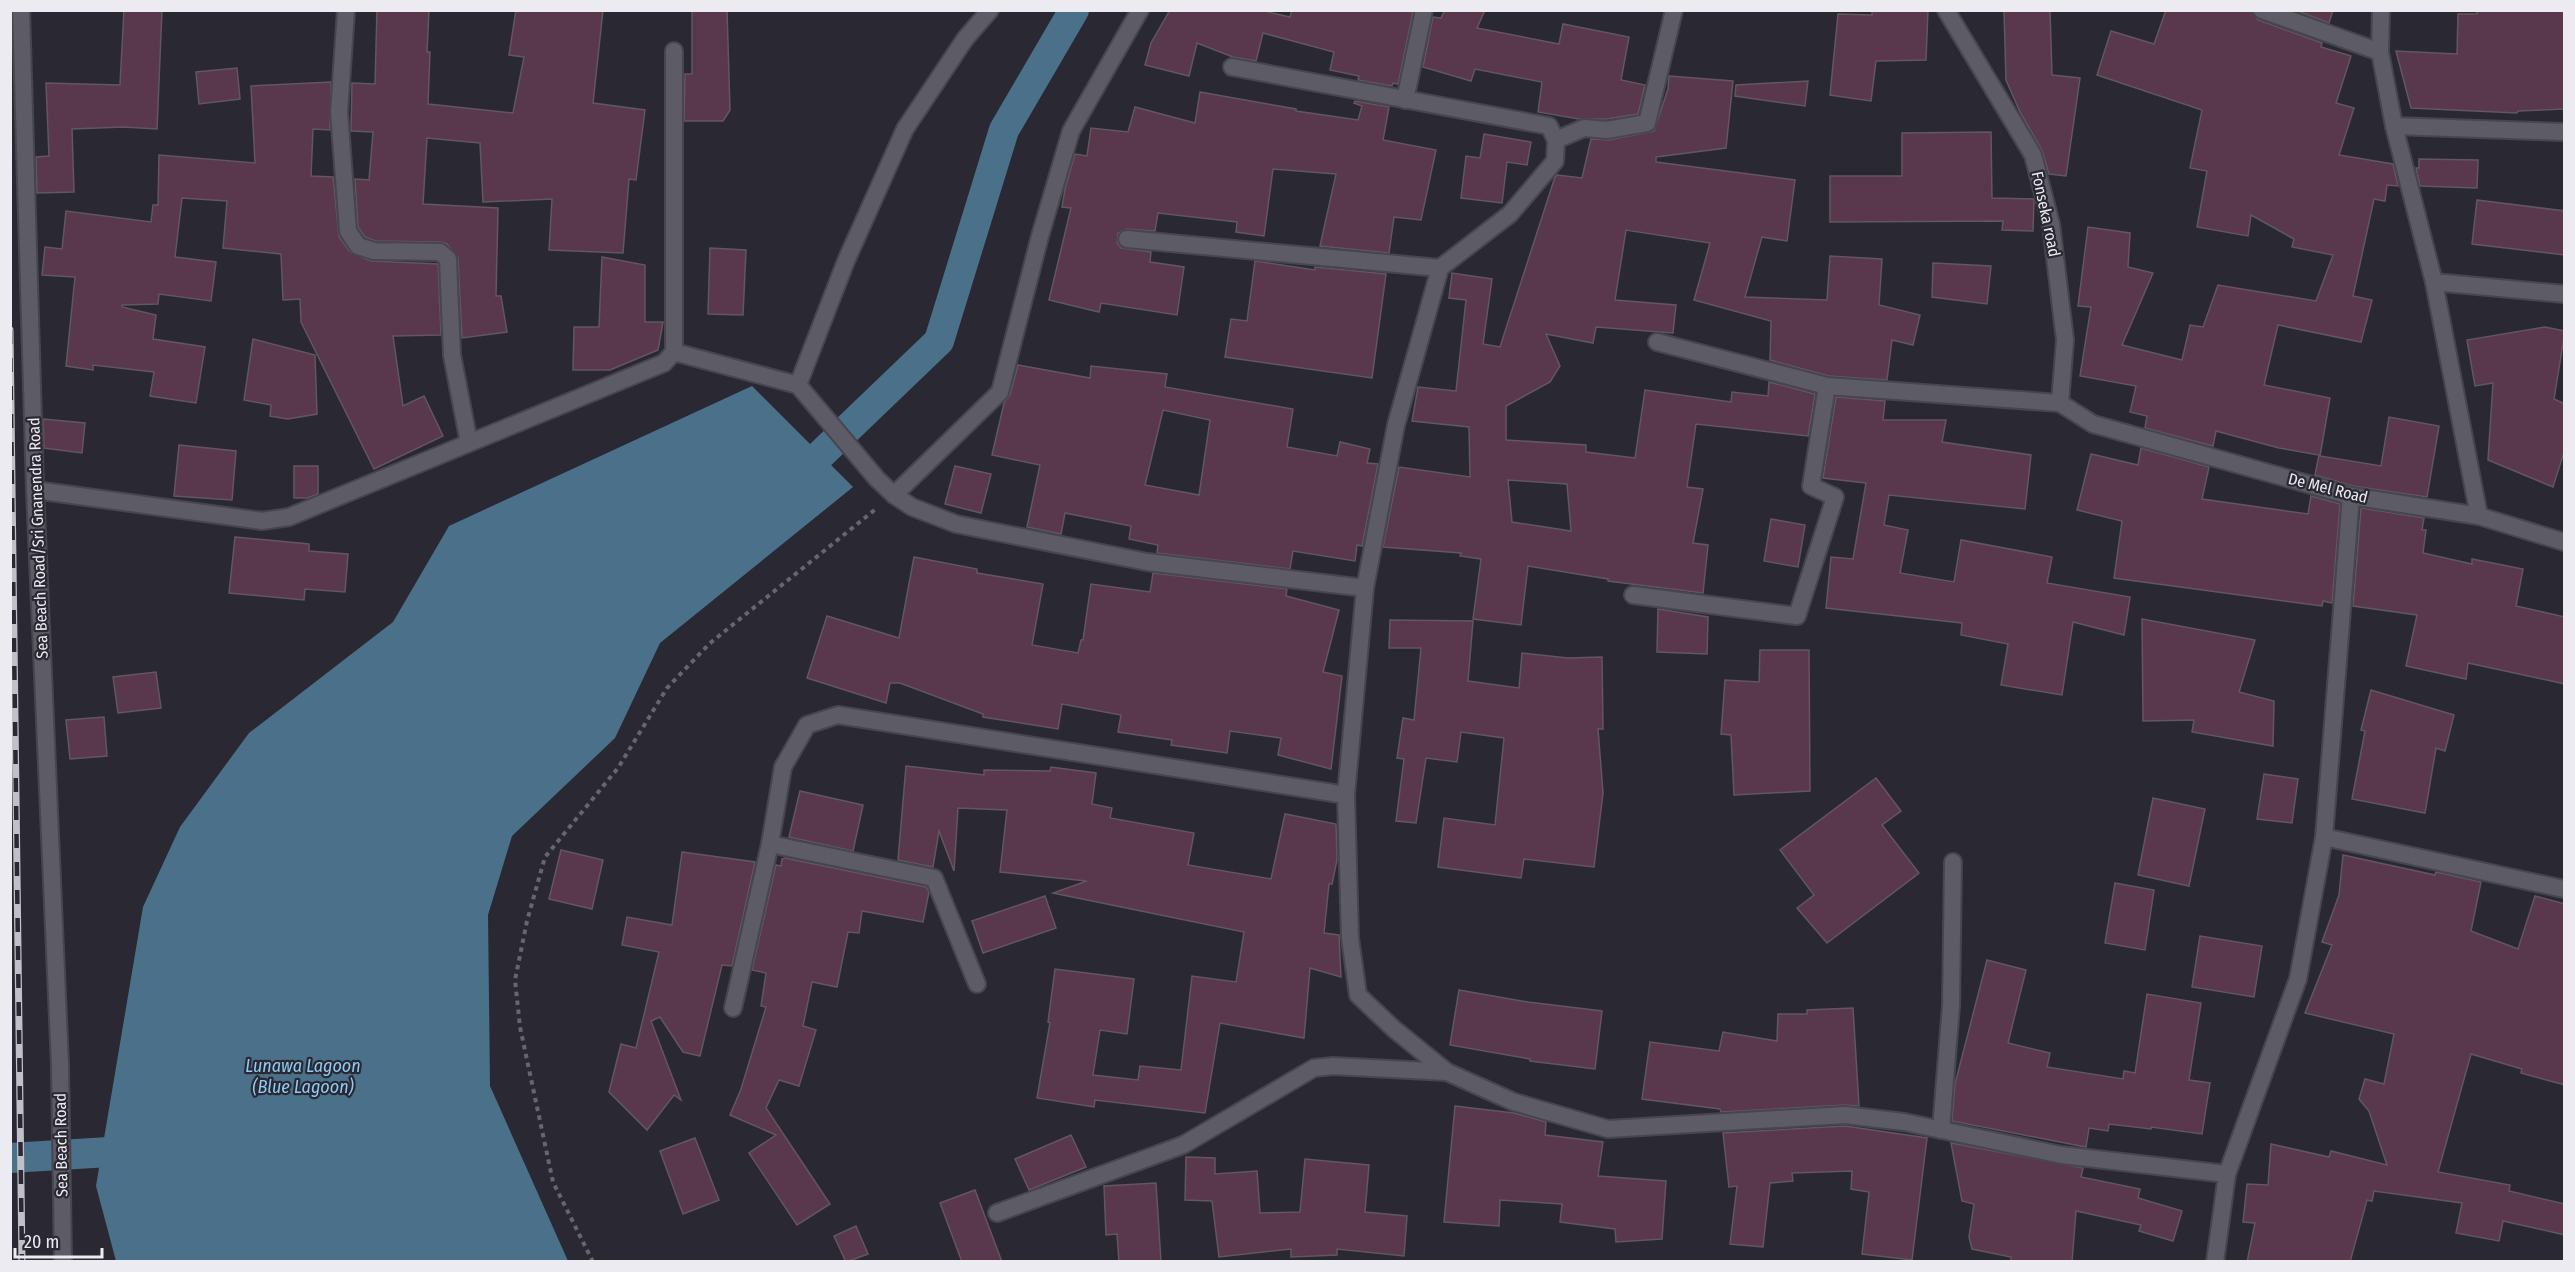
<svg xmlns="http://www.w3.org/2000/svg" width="2575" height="1272" viewBox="0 0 2575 1272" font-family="'Fira Sans Condensed',sans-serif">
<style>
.water{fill:#4b718a}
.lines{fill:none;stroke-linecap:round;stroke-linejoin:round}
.canal{stroke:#4b718a;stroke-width:30}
.building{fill:#59374d;stroke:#62575e;stroke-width:1.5;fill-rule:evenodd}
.minor-casing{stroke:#47464f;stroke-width:20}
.tertiary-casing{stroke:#47464f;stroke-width:20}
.path{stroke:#67666f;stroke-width:4;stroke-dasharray:4.5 4.5;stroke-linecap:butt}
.minor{stroke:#5c5b66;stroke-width:16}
.tertiary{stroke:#5c5b66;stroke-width:16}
.rail-casing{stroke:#c1c0c8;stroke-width:7}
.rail{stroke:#2a2933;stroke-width:4.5;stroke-dasharray:14;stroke-linecap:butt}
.labels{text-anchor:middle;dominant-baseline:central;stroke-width:4.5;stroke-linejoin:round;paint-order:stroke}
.street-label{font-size:16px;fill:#ecebf2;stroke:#2a2933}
.water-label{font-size:18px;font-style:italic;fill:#8dccf7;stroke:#2a2933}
</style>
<rect width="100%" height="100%" fill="#2a2933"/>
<path class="water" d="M 752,386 L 853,487 L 660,643 L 615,738 L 512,836 L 488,915 L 490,1086 L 568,1261 L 116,1261 L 96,1186 L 143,907 L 180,827 L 249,733 L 393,622 L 449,526 Z"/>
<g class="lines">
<g class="canal">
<path d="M 791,483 L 939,341 L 1004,130 L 1074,10"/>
<path d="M 10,1158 L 142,1150"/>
</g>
</g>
<g class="building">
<path d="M 124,10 L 162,10 L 157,129 L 123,127 L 72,129 L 74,192 L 37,193 L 36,157 L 49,156 L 46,83 L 120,85 Z"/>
<path d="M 377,10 L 429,10 L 427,52 L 430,52 L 428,104 L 513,113 L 524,57 L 509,55 L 516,10 L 603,10 L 593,103 L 645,110 L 636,180 L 629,179 L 623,253 L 549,250 L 552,199 L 483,202 L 480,143 L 427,138 L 423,204 L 498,208 L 496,296 L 501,296 L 507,332 L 462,338 L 458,258 L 447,244 L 440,242 L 376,241 L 365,237 L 358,227 L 355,179 L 369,180 L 373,132 L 351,131 L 352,83 L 375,84 Z"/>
<path d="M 692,10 L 727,10 L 730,110 L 723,121 L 684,121 L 685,74 L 692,74 Z"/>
<path d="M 1170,10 L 1268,10 L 1268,12 L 1290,17 L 1292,10 L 1403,10 L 1413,12 L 1398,84 L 1393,83 L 1392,86 L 1358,80 L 1359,76 L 1330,70 L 1334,52 L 1263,33 L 1256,61 L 1233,57 L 1197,43 L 1189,76 L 1145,65 L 1151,43 Z"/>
<path d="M 1445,10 L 1485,10 L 1477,28 L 1559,44 L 1563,24 L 1629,37 L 1621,80 L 1645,85 L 1638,114 L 1607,119 L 1579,119 L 1538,112 L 1542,82 L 1475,69 L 1471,81 L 1423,67 L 1433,17 L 1441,18 Z"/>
<path d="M 1872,10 L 1928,10 L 1926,60 L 1876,61 L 1871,101 L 1830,95 L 1838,14 L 1872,15 Z"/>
<path d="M 2004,10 L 2050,10 L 2052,75 L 2080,78 L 2066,176 L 2049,174 L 2042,150 L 2020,112 L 2006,80 Z"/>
<path d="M 2166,10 L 2252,10 L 2258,20 L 2322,43 L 2321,47 L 2351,56 L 2336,103 L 2354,108 L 2339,155 L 2393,164 L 2398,186 L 2387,185 L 2385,201 L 2374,199 L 2353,296 L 2372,300 L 2361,342 L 2278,325 L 2264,385 L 2330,398 L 2320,456 L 2381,466 L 2389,417 L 2439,426 L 2427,497 L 2353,486 L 2315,475 L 2319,455 L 2279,448 L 2216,431 L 2213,446 L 2145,428 L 2147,416 L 2130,412 L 2136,386 L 2080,376 L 2091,307 L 2078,306 L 2088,227 L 2130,233 L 2128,267 L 2153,273 L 2122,345 L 2182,360 L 2190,325 L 2203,327 L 2218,285 L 2316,301 L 2333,255 L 2292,247 L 2294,239 L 2251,215 L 2248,236 L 2197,227 L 2207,171 L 2190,168 L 2202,110 L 2097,75 L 2111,31 L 2154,44 Z"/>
<path d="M 2295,10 L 2333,10 L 2329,23 Z"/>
<path d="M 2477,10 L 2565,10 L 2565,109 L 2518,111 L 2517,113 L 2411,108 L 2396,51 L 2457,54 L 2458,14 L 2477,14 Z"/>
<path d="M 237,68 L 240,99 L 199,104 L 196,72 Z"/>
<path d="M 1669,76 L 1733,81 L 1726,148 L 1656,157 L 1656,162 L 1795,180 L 1787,241 L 1762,237 L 1745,297 L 1827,300 L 1830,256 L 1882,259 L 1879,305 L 1920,315 L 1913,345 L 1892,340 L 1887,380 L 1829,376 L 1770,360 L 1771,321 L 1694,300 L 1710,243 L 1626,230 L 1615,300 L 1676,305 L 1673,333 L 1596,327 L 1593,343 L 1546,334 L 1560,366 L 1550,382 L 1506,406 L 1506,440 L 1586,445 L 1586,452 L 1635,458 L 1645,390 L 1731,402 L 1732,392 L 1768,396 L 1769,382 L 1815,394 L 1808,436 L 1696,424 L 1687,487 L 1703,489 L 1693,543 L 1708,545 L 1703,593 L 1608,581 L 1608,579 L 1528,566 L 1521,625 L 1473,619 L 1481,559 L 1460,556 L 1461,553 L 1383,547 L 1399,467 L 1470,477 L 1469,427 L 1412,421 L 1418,387 L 1456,391 L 1466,300 L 1449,298 L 1452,273 L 1492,279 L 1483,344 L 1500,347 L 1555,177 L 1557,175 L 1582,178 L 1591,139 L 1609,140 L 1654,131 L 1668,89 ZM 1508,480 L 1567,484 L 1571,531 L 1512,522 Z"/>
<path d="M 1808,81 L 1805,106 L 1735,96 L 1736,85 Z"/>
<path d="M 331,82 L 330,130 L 313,129 L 311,176 L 333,177 L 339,237 L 350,252 L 371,261 L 438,264 L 441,335 L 393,336 L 403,406 L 424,396 L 443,436 L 374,469 L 301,322 L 300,299 L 283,300 L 281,254 L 223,248 L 227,201 L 182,198 L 175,257 L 216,262 L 211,301 L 159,294 L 158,304 L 122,305 L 122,307 L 156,315 L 153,339 L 205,347 L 196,403 L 150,396 L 154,372 L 93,365 L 93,370 L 66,366 L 75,277 L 42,275 L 45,247 L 62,249 L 66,211 L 151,222 L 153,205 L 158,205 L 159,155 L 255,163 L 251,86 Z"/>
<path d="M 1200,92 L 1296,109 L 1296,111 L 1358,120 L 1362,106 L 1354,103 L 1355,101 L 1389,107 L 1383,140 L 1436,150 L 1421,220 L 1394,217 L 1389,253 L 1320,246 L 1336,174 L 1273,169 L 1264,236 L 1236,232 L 1237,222 L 1158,213 L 1155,231 L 1127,229 L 1118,233 L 1117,243 L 1121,248 L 1151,252 L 1150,262 L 1184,267 L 1177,315 L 1101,303 L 1099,312 L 1049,300 L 1071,208 L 1062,207 L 1065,189 L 1075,154 L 1087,156 L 1091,128 L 1128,132 L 1135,107 L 1195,123 Z"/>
<path d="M 1991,132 L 1992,198 L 2034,199 L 2033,231 L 2002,230 L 2003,221 L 1830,222 L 1830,176 L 1902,176 L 1902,133 Z"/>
<path d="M 1484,134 L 1531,142 L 1527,165 L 1507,162 L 1502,203 L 1461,198 L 1466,156 L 1480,158 Z"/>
<path d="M 2419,159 L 2478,160 L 2477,188 L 2420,186 L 2416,168 L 2419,168 Z"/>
<path d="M 2477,200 L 2565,211 L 2565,255 L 2472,244 Z"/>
<path d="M 710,248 L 746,250 L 743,315 L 708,314 Z"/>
<path d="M 602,257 L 645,265 L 645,322 L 663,322 L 658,350 L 610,370 L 573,370 L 574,327 L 599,327 Z"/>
<path d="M 1255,261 L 1315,270 L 1315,267 L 1386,274 L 1372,378 L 1225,357 L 1231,319 L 1247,321 Z"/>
<path d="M 1933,263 L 1991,266 L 1987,304 L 1932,297 Z"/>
<path d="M 2545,327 L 2565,331 L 2554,399 L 2565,404 L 2565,449 L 2553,487 L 2488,460 L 2493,383 L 2475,386 L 2467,340 Z"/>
<path d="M 253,339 L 315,355 L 317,414 L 288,419 L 270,416 L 271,405 L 244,400 Z"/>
<path d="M 1018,365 L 1090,378 L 1091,366 L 1167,374 L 1165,387 L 1293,409 L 1287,447 L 1337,456 L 1340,442 L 1370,449 L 1367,463 L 1378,464 L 1362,546 L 1357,545 L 1355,561 L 1293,551 L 1290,569 L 1157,553 L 1158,545 L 1129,539 L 1131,526 L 1065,513 L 1061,534 L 1027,527 L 1040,465 L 992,455 L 1004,403 L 1010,395 ZM 1163,410 L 1210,420 L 1199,495 L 1145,485 Z"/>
<path d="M 1836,397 L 1885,401 L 1883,420 L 1946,420 L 1942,442 L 2031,455 L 2025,509 L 1889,495 L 1884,525 L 1908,530 L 1900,573 L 1954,582 L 1961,540 L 2052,557 L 2047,583 L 2130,597 L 2124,635 L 2073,622 L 2062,695 L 2001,685 L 2008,644 L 1961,635 L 1962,623 L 1826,608 L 1831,557 L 1853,559 L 1866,483 L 1823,478 Z"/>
<path d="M 43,419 L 85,423 L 82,453 L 44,448 Z"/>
<path d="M 179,445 L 236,451 L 232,500 L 174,496 Z"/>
<path d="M 2141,448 L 2209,467 L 2202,499 L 2308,514 L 2311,496 L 2340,504 L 2332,603 L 2323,601 L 2322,606 L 2114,578 L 2122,521 L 2077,510 L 2091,454 L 2138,465 Z"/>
<path d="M 294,466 L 318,466 L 318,494 L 307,498 L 294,498 Z"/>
<path d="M 955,466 L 991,474 L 981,513 L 945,504 Z"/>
<path d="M 2361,508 L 2424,518 L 2422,530 L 2426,530 L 2423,553 L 2472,564 L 2472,559 L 2523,569 L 2516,606 L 2565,617 L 2565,684 L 2468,663 L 2466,679 L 2406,666 L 2417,615 L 2353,606 Z"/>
<path d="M 1771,519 L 1805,525 L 1798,567 L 1764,561 Z"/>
<path d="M 235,537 L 309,544 L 309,551 L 348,554 L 345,592 L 305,589 L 304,600 L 229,593 Z"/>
<path d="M 914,557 L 977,569 L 977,573 L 1043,584 L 1032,645 L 1078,653 L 1081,640 L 1083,640 L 1091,584 L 1150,592 L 1153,573 L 1287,589 L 1286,596 L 1339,610 L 1323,672 L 1342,676 L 1331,769 L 1278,755 L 1281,738 L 1230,731 L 1227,753 L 1171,745 L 1172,740 L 1118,732 L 1121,715 L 1062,704 L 1058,729 L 983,717 L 983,714 L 900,683 L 890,683 L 886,703 L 807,678 L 827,616 L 899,638 Z"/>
<path d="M 1658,609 L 1708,617 L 1707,654 L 1657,652 Z"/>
<path d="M 2142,619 L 2255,640 L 2239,692 L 2274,701 L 2273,746 L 2192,732 L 2194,720 L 2143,721 Z"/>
<path d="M 1390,620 L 1473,621 L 1468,681 L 1519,688 L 1522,653 L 1568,658 L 1602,657 L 1603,729 L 1598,729 L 1603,793 L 1594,867 L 1524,859 L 1521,878 L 1438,867 L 1444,818 L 1495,825 L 1504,738 L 1461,732 L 1457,762 L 1426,758 L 1416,823 L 1396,821 L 1404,759 L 1397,758 L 1403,718 L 1414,720 L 1421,648 L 1389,648 Z"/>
<path d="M 1760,650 L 1809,650 L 1810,791 L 1734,795 L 1731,735 L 1721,734 L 1725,680 L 1759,682 Z"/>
<path d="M 156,672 L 161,708 L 118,713 L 113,677 Z"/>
<path d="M 2371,690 L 2454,715 L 2445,751 L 2436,748 L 2425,813 L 2352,799 L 2365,731 L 2361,730 Z"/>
<path d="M 104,717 L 107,756 L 70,759 L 66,720 Z"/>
<path d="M 906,766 L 984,775 L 984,770 L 1050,771 L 1051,767 L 1096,773 L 1092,804 L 1112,808 L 1110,818 L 1194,833 L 1188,865 L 1271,879 L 1285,814 L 1336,824 L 1337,860 L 1332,884 L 1329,884 L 1324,933 L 1339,935 L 1341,977 L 1310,968 L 1304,1038 L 1220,1023 L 1205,1113 L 1095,1100 L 1094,1107 L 1037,1098 L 1050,1023 L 1048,1022 L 1055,969 L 1134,979 L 1127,1034 L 1100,1030 L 1093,1075 L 1138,1080 L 1140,1066 L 1181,1070 L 1192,976 L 1236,982 L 1244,932 L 1053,893 L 1087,881 L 1000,872 L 1007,810 L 958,808 L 954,871 L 939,831 L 933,867 L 898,860 Z"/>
<path d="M 2264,774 L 2298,779 L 2292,823 L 2257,819 Z"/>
<path d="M 1876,778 L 1901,811 L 1882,825 L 1919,873 L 1827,943 L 1797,908 L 1814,895 L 1780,850 Z"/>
<path d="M 800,791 L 863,805 L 853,851 L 789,837 Z"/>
<path d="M 2153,798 L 2205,809 L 2189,886 L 2138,875 Z"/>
<path d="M 561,850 L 603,860 L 592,909 L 549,899 Z"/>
<path d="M 682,852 L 755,862 L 732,966 L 722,965 L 700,1056 L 683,1052 L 660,1017 L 651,1021 L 681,1100 L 674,1095 L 647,1130 L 609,1092 L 621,1044 L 636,1048 L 659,952 L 622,945 L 627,917 L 672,925 Z"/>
<path d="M 2343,855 L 2435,875 L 2436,872 L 2481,882 L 2471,931 L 2518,949 L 2535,896 L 2565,904 L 2565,1085 L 2521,1073 L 2522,1069 L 2471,1054 L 2438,1172 L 2510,1185 L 2509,1191 L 2565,1204 L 2565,1235 L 2503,1221 L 2499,1241 L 2456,1233 L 2462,1203 L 2374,1191 L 2372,1201 L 2367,1200 L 2350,1262 L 2247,1262 L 2255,1223 L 2243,1222 L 2247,1184 L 2268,1185 L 2271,1144 L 2329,1157 L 2331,1151 L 2387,1165 L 2369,1111 L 2359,1099 L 2365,1079 L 2384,1084 L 2394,1034 L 2305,1013 L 2332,945 L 2322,942 L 2339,895 Z"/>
<path d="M 785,858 L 926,887 L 929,892 L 923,922 L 862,911 L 859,933 L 848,932 L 837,987 L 812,982 L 803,1026 L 816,1030 L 799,1086 L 779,1080 L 766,1108 L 830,1204 L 797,1225 L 749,1153 L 776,1135 L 730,1115 L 741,1089 L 766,1007 L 761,1006 L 766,973 L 752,970 L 776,865 L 781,866 L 782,859 Z"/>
<path d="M 2115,883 L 2154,890 L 2145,950 L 2105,943 Z"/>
<path d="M 1045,896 L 1056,928 L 983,953 L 972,921 Z"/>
<path d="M 2200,936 L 2262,946 L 2254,997 L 2192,987 Z"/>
<path d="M 1987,960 L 2026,970 L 2008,1043 L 2050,1053 L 2047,1067 L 2123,1079 L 2124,1071 L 2135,1073 L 2147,994 L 2201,1003 L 2189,1080 L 2210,1083 L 2202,1134 L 2151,1127 L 2151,1129 L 2109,1124 L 2108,1131 L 2089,1128 L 2086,1147 L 1952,1121 L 1955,1084 Z"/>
<path d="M 1459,990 L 1528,1002 L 1602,1011 L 1595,1069 L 1530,1061 L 1530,1059 L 1450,1045 Z"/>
<path d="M 1853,1008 L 1859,1106 L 1845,1105 L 1721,1112 L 1720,1109 L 1642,1099 L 1650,1042 L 1719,1051 L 1723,1032 L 1777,1041 L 1778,1014 L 1807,1014 L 1807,1010 Z"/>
<path d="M 1455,1106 L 1514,1113 L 1546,1122 L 1545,1135 L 1603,1142 L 1598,1176 L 1666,1181 L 1662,1239 L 1616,1242 L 1615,1229 L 1560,1222 L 1562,1204 L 1500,1200 L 1499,1226 L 1444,1222 Z"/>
<path d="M 1845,1126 L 1927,1138 L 1912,1260 L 1862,1254 L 1869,1192 L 1851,1189 L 1852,1171 L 1792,1173 L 1793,1181 L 1770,1183 L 1763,1247 L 1730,1244 L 1737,1186 L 1729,1187 L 1723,1133 Z"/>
<path d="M 1071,1135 L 1086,1167 L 1029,1190 L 1015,1159 Z"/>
<path d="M 695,1138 L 719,1200 L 683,1214 L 660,1151 Z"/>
<path d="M 1951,1143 L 2083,1168 L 2081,1177 L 2140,1189 L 2138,1198 L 2182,1211 L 2173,1241 L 2139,1231 L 2141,1225 L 2076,1211 L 2072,1262 L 2011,1262 L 2011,1257 L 1972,1249 L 1969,1237 L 1974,1204 L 1962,1201 Z"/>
<path d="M 1186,1157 L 1215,1158 L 1215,1174 L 1257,1171 L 1260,1213 L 1300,1212 L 1305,1159 L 1369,1165 L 1365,1212 L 1407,1216 L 1404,1256 L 1337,1249 L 1337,1255 L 1291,1257 L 1291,1249 L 1219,1257 L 1212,1201 L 1185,1200 Z"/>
<path d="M 1156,1183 L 1161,1262 L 1119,1262 L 1117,1234 L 1106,1235 L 1104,1186 Z"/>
<path d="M 975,1190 L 1002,1262 L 962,1262 L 940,1203 Z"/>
<path d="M 856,1226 L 868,1254 L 846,1262 L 834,1236 Z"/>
</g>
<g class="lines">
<g class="minor-casing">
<g id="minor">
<path d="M 346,10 L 339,112 L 348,231 L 358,246 L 374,251 L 440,252 L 448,259 L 452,355 L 469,443"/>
<path d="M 1946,10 L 2033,155 L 2051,224 L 2065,340 L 2060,403 L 2093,424 L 2351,496 L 2479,516 L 2564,542"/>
<path d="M 2262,10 L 2380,52"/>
<path d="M 2381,10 L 2380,52 L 2394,126 L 2434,282 L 2479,516"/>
<path d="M 1232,67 L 1549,126 L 1556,140 L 1555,161 L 1510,214 L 1440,268"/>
<path d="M 1405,100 L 1424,10"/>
<path d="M 2394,126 L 2564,132"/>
<path d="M 1556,140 L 1584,128 L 1607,130 L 1647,123 L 1674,10"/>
<path d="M 1127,239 L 1440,268 L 1396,425 L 1365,588 L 1346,795"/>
<path d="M 2434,282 L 2564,294"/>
<path d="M 1657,342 L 1827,386 L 2060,403"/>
<path d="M 674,352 L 674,51"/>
<path d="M 798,385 L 846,261 L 905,129 L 965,39 L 990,10"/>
<path d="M 35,490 L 262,521 L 289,517 L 664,363 L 674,352 L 798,385 L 877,479 L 894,495 L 912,507 L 956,524 L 1147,562 L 1365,588"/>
<path d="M 894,495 L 1000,392 L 1040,236 L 1071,131 L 1140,10"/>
<path d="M 1633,595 L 1797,616 L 1835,497 L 1811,486 L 1827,386"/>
<path d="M 2324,837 L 2564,889"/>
<path d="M 770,844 L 934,878 L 977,984"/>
<path d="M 733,1008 L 770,844 L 783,767 L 807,725 L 838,715 L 1346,795 L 1350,938 L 1358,995 L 1394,1029 L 1447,1072 L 1514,1102 L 1608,1129 L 1845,1115 L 1904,1122 L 2061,1155 L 2227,1174 L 2215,1262"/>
<path d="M 1941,1130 L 1951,1006 L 1953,862"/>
<path d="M 2227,1174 L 2298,979 L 2324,837 L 2351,496"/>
<path d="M 997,1213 L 1183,1145 L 1314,1068 L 1333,1066 L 1447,1072"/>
</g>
</g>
<g class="tertiary-casing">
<path id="tertiary" d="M 21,10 L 35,490 L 60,1065 L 63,1262"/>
</g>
<path class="path" d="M 593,1262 L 553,1182 L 520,1027 L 515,980 L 527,921 L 545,857 L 618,768 L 667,688 L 709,644 L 877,508"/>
<use href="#minor" class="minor"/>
<use href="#tertiary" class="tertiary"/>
<g class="rail-casing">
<path id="rail" d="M 10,330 L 22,1262"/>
</g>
<use href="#rail" class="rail"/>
</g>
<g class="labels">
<g class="street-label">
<text transform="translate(2046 214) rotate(78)">Fonseka road</text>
<text transform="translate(2328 488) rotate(14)">De Mel Road</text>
<text transform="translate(38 538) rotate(-92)">Sea Beach Road/Sri Gnanendra Road</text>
<text transform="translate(61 1145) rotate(-91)">Sea Beach Road</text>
</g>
<g class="water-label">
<text x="303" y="1066">Lunawa Lagoon<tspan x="303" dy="21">(Blue Lagoon)</tspan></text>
</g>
</g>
<rect width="2575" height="1272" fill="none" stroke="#ecebf2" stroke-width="24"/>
<path d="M15 1248v9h87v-9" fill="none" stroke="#ecebf2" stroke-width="3"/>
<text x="24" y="1248" font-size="18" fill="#ecebf2" stroke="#2a2933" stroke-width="4.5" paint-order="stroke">20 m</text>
</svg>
